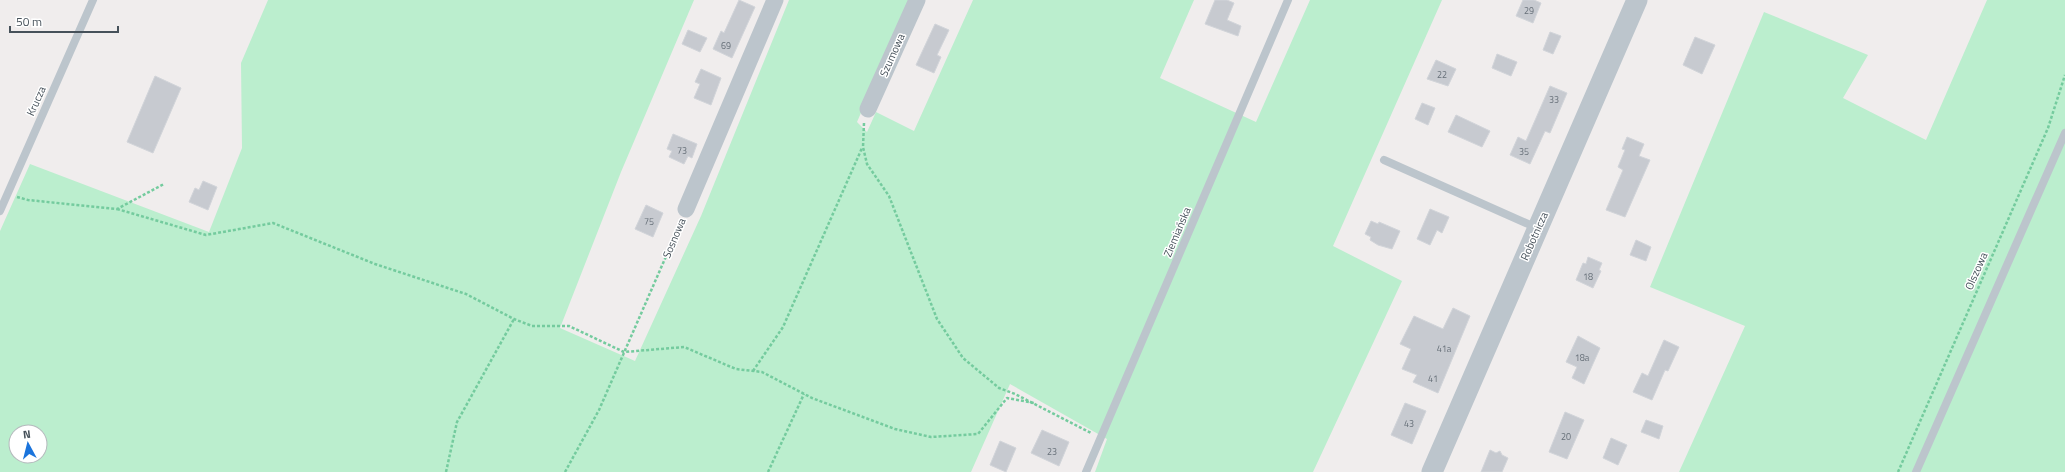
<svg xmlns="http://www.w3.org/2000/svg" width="2065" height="472" viewBox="0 0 2065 472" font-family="'Titillium Web',sans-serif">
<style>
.green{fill:#bbeece;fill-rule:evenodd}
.building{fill:#c7cad0;stroke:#d1d4d9}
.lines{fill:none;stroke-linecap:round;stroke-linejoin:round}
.path{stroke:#74cb9e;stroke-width:2.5;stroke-dasharray:3 2;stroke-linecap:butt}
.service{stroke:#bcc5cc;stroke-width:8}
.minor{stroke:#bcc5cc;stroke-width:17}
.tertiary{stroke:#bcc5cc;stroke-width:21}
.labels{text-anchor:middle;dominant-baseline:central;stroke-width:3;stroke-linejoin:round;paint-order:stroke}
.number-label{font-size:9px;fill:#666f78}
.street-label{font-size:11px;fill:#46515a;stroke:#fff}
</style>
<rect width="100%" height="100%" fill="#f0eded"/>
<g class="green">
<path d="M 268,0 L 694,0 L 621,172 L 560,328 L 635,361 L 701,216 L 789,0 L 910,0 L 857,122 L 867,132 L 876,112 L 914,131 L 973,0 L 1194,0 L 1160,78 L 1256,122 L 1310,0 L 1442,0 L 1333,246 L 1402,281 L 1313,472 L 1095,472 L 1107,439 L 1010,384 L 971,472 L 0,472 L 0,231 L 30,164 L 209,232 L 242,148 L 241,63 ZM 16,432 L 40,432 L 40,456 L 16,456 Z"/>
<path d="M 1987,0 L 2065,0 L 2065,472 L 1679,472 L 1745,326 L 1650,287 L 1764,12 L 1868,55 L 1843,98 L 1926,140 Z"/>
</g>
<g class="building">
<path d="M 739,0 L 755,7 L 732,58 L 713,49 L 721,31 L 724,33 Z"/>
<path d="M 1215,0 L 1227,0 L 1234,3 L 1227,20 L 1241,26 L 1238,36 L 1205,24 Z"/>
<path d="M 1523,0 L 1534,0 L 1541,3 L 1533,23 L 1516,16 Z"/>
<path d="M 935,24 L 949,30 L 937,55 L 941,57 L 934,73 L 916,65 Z"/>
<path d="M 688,30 L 707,38 L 700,52 L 682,44 Z"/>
<path d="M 1550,32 L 1561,36 L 1553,54 L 1543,50 Z"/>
<path d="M 1695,37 L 1715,45 L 1702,74 L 1683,65 Z"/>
<path d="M 1497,54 L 1517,62 L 1511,76 L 1492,68 Z"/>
<path d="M 1436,60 L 1456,69 L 1448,86 L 1427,79 Z"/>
<path d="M 701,69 L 721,78 L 711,105 L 694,98 L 700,84 L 695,82 Z"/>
<path d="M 155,76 L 181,88 L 153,153 L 127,142 Z"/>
<path d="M 1550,86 L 1567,93 L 1550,133 L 1545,131 L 1530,164 L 1510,155 L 1518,137 L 1526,141 Z"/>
<path d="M 1422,103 L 1435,108 L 1428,125 L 1415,119 Z"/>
<path d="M 1456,115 L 1490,131 L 1482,147 L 1448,132 Z"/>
<path d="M 673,134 L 697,144 L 692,158 L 688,156 L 684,164 L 669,157 L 672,151 L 667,149 Z"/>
<path d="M 1627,137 L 1644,144 L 1639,156 L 1650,160 L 1625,217 L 1606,210 L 1623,170 L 1618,167 L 1625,150 L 1622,149 Z"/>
<path d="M 203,181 L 217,187 L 208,210 L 189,202 L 195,188 L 199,190 Z"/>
<path d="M 646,205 L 663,213 L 653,237 L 635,229 Z"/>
<path d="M 1430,209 L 1449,217 L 1442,233 L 1437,230 L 1430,245 L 1417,239 Z"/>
<path d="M 1371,221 L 1378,224 L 1379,222 L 1400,231 L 1392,249 L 1378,245 L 1370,240 L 1371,237 L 1365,234 Z"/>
<path d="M 1636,240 L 1651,247 L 1646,261 L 1630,255 Z"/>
<path d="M 1588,257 L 1602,263 L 1599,270 L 1601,271 L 1593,288 L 1576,280 L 1583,263 L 1586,264 Z"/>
<path d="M 1453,308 L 1470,316 L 1438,393 L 1413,382 L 1417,375 L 1402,369 L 1411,349 L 1400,344 L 1414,316 L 1443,329 Z"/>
<path d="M 1578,336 L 1600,348 L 1584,384 L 1572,378 L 1577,367 L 1566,362 Z"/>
<path d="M 1664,340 L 1679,347 L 1668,371 L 1665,370 L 1652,400 L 1633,392 L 1642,373 L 1648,376 Z"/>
<path d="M 1405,403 L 1426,411 L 1412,444 L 1391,435 Z"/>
<path d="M 1565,412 L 1584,420 L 1567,459 L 1549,452 Z"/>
<path d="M 1646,420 L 1663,426 L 1659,439 L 1641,432 Z"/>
<path d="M 1042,430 L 1069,442 L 1059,466 L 1031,453 Z"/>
<path d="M 1611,438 L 1627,445 L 1618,465 L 1603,458 Z"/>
<path d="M 1000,441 L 1016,448 L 1006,472 L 990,465 Z"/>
<path d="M 1490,450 L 1496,453 L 1500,451 L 1502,455 L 1508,458 L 1502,472 L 1481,472 Z"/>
</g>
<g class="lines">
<g class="path">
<path d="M 864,123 L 863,147 L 867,164 L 889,196 L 937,319 L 963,358 L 999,388 L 1015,394 L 1091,433"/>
<path d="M 17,197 L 28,200 L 117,209 L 164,184"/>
<path d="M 117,209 L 206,235 L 273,223 L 375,264 L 466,294 L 514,319 L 532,326 L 569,326 L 624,352 L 684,347 L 736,369 L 762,372 L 812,398 L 895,429 L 931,437 L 978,434 L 1007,398 L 1034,403"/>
<path d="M 753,371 L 783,327 L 862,148"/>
<path d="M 446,472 L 457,422 L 514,319"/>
<path d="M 565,472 L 599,410 L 681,222"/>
<path d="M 768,472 L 804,394"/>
<path d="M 1898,472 L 2048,128 L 2065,75"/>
</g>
<g class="service">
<path d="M 1384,160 L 1537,228"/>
<path d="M 0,211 L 93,0"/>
<path d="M 1086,472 L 1288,0"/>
<path d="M 1916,472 L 2065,133"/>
</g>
<g class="minor">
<path d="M 868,109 L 917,0"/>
<path d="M 686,209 L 775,0"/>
</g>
<path class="tertiary" d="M 1432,472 L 1637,0"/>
</g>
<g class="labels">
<g class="number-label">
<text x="1529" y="10">29</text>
<text x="726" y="45">69</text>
<text x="1442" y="74">22</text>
<text x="1554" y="99">33</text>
<text x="682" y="150">73</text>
<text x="1524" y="151">35</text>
<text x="649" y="221">75</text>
<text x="1588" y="276">18</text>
<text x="1444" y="348">41a</text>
<text x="1582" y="357">18a</text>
<text x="1433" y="378">41</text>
<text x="1409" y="423">43</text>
<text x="1566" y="436">20</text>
<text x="1052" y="451">23</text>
</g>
<g class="street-label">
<text transform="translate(892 55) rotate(-66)">Szumowa</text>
<text transform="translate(36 101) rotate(-66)">Krucza</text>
<text transform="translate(1177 232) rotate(-67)">Ziemiańska</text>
<text transform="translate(1534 236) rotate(-66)">Robotnicza</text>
<text transform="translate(674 238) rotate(-67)">Sosnowa</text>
<text transform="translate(1976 271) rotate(-66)">Olszowa</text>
</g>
</g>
<g transform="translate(28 444) rotate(353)"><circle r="19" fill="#ffffff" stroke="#b5b9bd"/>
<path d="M0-3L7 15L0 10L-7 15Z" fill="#1b74dc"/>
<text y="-6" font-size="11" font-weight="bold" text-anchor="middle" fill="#46515a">N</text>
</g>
<path d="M10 26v6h108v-6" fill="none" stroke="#46515a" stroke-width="2"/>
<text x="16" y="26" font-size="12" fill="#46515a" stroke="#ffffff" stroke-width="3" paint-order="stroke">50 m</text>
</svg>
